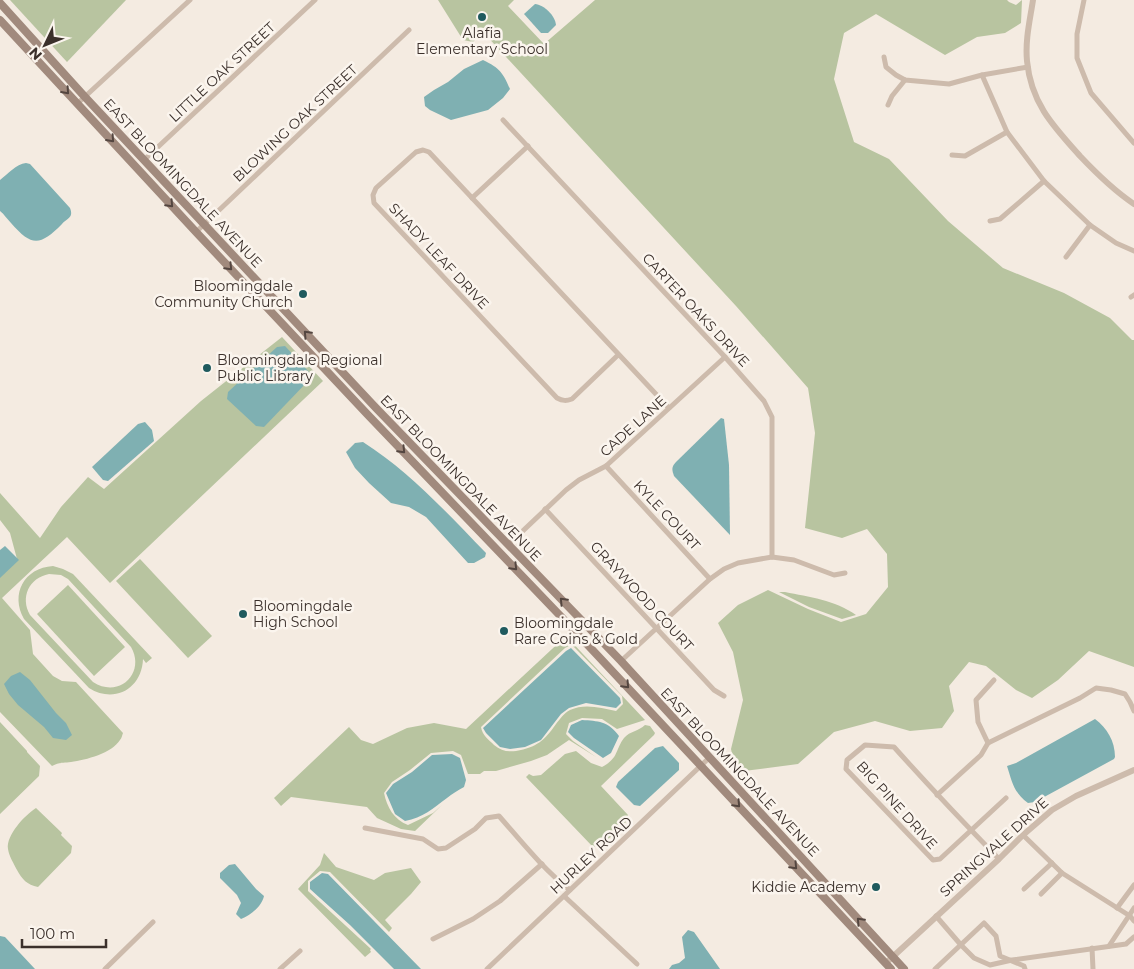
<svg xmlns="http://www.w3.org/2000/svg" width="1134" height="969" viewBox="0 0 1134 969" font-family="Montserrat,sans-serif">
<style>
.green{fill:#b8c4a0;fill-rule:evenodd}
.water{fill:#7fb0b2}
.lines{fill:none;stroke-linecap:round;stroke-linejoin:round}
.minor{stroke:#cdbbac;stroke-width:5}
.tertiary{stroke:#cdbbac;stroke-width:6}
.secondary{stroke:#a18a7d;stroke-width:8}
.oneway{stroke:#544640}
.poi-dot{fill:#1f5a5e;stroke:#fbf5ee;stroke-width:2}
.labels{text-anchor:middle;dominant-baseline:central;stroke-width:5;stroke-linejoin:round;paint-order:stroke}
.poi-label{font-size:14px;fill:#3b302b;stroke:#fbf5ee;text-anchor:start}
.street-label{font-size:14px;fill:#3b302b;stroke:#fbf5ee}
</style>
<rect width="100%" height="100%" fill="#f4ebe1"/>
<g class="green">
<path d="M 10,0 L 126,0 L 67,62 Z"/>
<path d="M 438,0 L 514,0 L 508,6 L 544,44 L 595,0 L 1007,0 L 1009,2 L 1016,5 L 1022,0 L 1021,23 L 1005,33 L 977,37 L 945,55 L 876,14 L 844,33 L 834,79 L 854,142 L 889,159 L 948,221 L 1003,268 L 1064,293 L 1110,318 L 1132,340 L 1134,340 L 1134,667 L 1089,651 L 1058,680 L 1032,698 L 1016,690 L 986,666 L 969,662 L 949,686 L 954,711 L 942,728 L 910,731 L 875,721 L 834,732 L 798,764 L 736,772 L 731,749 L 743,700 L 733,652 L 718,623 L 738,605 L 768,590 L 808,609 L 841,622 L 866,614 L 888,587 L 887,554 L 867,529 L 842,538 L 805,528 L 815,433 L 808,388 L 736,306 L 483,32 L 473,42 L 463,40 Z"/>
<path d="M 282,337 L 323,381 L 110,583 L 67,537 L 2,598 L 30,630 L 33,654 L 53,676 L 62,681 L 76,682 L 123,733 C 122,735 122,738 120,740 C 112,753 86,760 71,762 C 63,763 60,762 52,766 L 0,712 L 0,575 L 17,559 L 10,533 L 0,520 L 0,493 L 40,538 L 61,507 L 88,477 L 104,489 L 201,401 Z"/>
<path d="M 140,559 L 212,636 L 188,658 L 116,581 Z"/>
<path d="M 53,566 L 63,569 L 73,574 L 152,658 L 146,663 L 143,659 C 142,689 114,704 89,688 L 24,619 C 10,594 24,568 53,566 ZM 49,574 L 61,575 L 68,579 L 131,647 C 146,673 119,699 93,682 L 30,615 C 20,597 29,578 49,574 Z"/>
<path d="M 68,585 L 125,647 L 94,676 L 37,614 Z"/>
<path d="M 779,592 L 785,592 C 809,597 835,600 856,615 L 842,619 L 809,607 Z"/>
<path d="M 566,636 L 645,720 L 617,729 L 602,719 L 582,718 L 569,723 L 566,734 L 573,741 L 596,757 L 569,740 L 547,755 L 531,761 L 496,771 L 484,771 L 480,774 L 468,774 L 461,755 L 453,751 L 431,753 L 410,770 L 392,782 L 384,793 C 387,807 394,820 408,825 L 433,813 L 442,805 L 415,831 L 401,829 L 377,818 L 367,807 L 291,797 L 281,806 L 274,798 L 349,727 L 361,740 L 373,744 L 407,728 L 434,723 L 466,729 ZM 571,645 L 573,646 L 622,696 L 623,704 L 616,711 C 601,708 585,703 570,710 C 564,713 560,719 556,724 C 544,741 537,747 516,751 C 508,752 501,751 494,745 C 489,740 482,735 481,727 L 565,648 Z"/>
<path d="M 0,722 L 27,751 L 27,752 L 40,766 L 39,776 L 0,814 Z"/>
<path d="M 645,725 L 650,726 L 655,733 L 654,735 L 601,786 L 628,815 C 627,819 626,823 623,826 C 617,832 601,846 593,847 L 526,777 L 529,774 L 533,776 L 541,775 L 565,754 L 576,751 L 591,763 L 602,767 C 619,758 615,750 624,738 C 630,731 639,731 645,725 Z"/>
<path d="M 36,808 L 62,833 L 61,835 L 72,846 L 71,853 L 38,887 C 27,885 22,879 17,870 C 14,864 9,856 8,849 C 6,835 25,815 36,808 Z"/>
<path d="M 324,853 L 336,867 L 374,880 L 385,873 L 411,868 L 421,882 L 411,894 L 385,920 L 392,928 L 389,932 L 330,872 L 320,871 L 308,881 L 308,891 L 371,949 L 370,950 L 371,952 L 365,957 L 298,889 L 320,865 Z"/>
</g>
<g class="water">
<path d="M 535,4 C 544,5 555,15 556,25 L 548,33 L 541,33 L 524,14 Z"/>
<path d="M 483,60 C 500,68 503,73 510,89 L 503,98 L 488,110 L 451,120 L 430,110 L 425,106 L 424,97 L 434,90 L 448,82 L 464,69 Z"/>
<path d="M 26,163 L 30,164 L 70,208 C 74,218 67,218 62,224 C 40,246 32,247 11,223 C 7,219 4,214 0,211 L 0,180 C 8,174 16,164 26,163 Z"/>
<path d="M 285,346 L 309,372 L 309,380 L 264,427 L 256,426 L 227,399 L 228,392 L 277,347 Z"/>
<path d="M 721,418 L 724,419 L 729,465 L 730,535 L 674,476 C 672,470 671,467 676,462 Z"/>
<path d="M 145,422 L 152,430 L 154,441 L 108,481 L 103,480 L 92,467 L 138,424 Z"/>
<path d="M 363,442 C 410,472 447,513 486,553 L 485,557 L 474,563 L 468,563 L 426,517 L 409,507 L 391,503 L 369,483 L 355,468 L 346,452 L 355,443 Z"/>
<path d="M 5,546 L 19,560 L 0,578 L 0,550 Z"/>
<path d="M 571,648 L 620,698 L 621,703 L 616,708 L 586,703 L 569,708 L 561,714 L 541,740 L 525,747 L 510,749 L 500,747 L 486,733 L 483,728 L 566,651 Z"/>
<path d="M 20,672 L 30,680 L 56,713 L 66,723 L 72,735 L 66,740 L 53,738 L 44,727 L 18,705 L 9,694 L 4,684 L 11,676 Z"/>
<path d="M 1095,719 C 1107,728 1115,741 1115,757 L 1114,759 L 1035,802 L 1028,803 C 1014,793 1012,782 1007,766 L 1016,763 Z"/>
<path d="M 582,720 C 598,721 608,721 619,736 L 611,753 L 603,758 L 574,738 L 568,732 L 571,725 Z"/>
<path d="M 663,746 L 679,763 L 679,770 L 640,806 L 634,805 L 616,787 L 618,782 L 655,748 Z"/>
<path d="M 452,754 L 460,758 L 466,780 L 464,787 C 458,790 452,794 447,798 C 433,808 423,818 405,821 L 395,814 L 386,793 L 393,784 L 412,772 L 432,755 Z"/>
<path d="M 235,864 L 256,889 L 264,896 C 262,906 251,915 241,919 L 236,914 L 241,903 L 237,895 L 220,878 L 220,873 L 229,865 Z"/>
<path d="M 322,873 L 328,874 L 421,969 L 394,969 L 350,925 L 310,889 L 310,882 Z"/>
<path d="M 688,930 L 694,932 L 720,969 L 669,969 L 672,965 L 679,963 L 685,958 L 682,937 Z"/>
<path d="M 0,936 L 5,937 L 35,969 L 0,969 Z"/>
</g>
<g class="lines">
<g class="minor">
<path d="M 1084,0 L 1077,34 L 1077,58 L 1091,93 L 1134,143"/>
<path d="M 884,57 L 886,67 L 896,75 L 905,80 L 949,84 L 982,75 L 1028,67"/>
<path d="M 982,75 L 1007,132 L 1044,181 L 1090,225 L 1116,243 L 1134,251"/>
<path d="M 78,103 L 190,0"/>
<path d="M 888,105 L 892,96 L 905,80"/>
<path d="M 503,120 L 725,357 L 764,401 L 772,417 L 772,557"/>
<path d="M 952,155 L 965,156 L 1007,132"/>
<path d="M 144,160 L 315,0"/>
<path d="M 472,198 L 528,146"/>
<path d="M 990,221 L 1000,219 L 1044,181"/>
<path d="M 196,232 L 409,30"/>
<path d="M 1066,257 L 1090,225"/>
<path d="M 1131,297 L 1134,295"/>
<path d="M 618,355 L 572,399 C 566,401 563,401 557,398 L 374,203 L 373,195 L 376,188 L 416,152 L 423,150 L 429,152 L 669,408"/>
<path d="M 606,466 L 710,579"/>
<path d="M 545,509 L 714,690 L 724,696"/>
<path d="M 508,545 L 566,490 L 579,480 L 606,466 L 725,357"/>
<path d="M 621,661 L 710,579 L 724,569 L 738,563 L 772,557 L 794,560 L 834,575 L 845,573"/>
<path d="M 988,743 L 978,722 L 976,700 L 994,680"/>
<path d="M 937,795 L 981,755 L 988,743 L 1080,698 L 1096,688 L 1111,690 L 1125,694 L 1130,702 L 1134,711"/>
<path d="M 365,828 L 423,839 L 438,849 L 446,848 L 475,829 L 486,818 L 499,816 C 521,841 543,869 570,890"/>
<path d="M 1023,835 L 1062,873 L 1130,916 L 1134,921"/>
<path d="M 999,859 C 963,822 928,785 894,747 L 865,745 L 847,760 L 846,769 L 933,860 L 940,859 L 1006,798"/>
<path d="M 1024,889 L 1052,863"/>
<path d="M 1041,894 L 1062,873"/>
<path d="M 564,896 L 637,964"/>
<path d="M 1117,908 L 1134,885"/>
<path d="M 936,916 L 961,945 L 974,958 L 990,965 L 1012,960 L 1126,944 L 1134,937"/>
<path d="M 433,939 L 473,919 L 500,901 L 542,864"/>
<path d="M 1109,946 L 1134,908"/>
<path d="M 1092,948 L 1093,969"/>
<path d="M 105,969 L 153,922"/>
<path d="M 280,969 L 300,951"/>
<path d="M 487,969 L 710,757"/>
<path d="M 935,969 L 984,923 L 996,936 L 1000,956 L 1024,966 L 1025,969"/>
</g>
<g class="tertiary">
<path d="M 1033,0 C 1030,20 1025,40 1027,61 C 1031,103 1053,126 1080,156 C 1097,174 1113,190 1134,204"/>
<path d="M 886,963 L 999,859 L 1023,835 L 1052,810 L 1076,796 L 1134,770"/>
</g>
<g class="secondary">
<path d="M 0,3 L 85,97 L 376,408 L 621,661 L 904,969"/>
<path d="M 0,20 L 196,232 L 368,415 L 570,626 L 891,969"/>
</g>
</g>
<defs><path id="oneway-chevron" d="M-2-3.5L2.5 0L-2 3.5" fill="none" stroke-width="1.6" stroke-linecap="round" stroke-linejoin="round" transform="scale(1.25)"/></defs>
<g class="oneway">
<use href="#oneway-chevron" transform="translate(66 91) rotate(48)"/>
<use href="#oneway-chevron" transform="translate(111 139) rotate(48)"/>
<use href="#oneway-chevron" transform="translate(170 204) rotate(47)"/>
<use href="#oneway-chevron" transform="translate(229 267) rotate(46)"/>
<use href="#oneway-chevron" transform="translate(307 334) rotate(-133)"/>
<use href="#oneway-chevron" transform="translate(402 450) rotate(46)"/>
<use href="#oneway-chevron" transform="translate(514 567) rotate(46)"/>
<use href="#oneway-chevron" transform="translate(563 601) rotate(-134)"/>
<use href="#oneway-chevron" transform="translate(626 685) rotate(47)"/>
<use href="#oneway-chevron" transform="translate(737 804) rotate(47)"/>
<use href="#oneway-chevron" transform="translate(794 866) rotate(47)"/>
<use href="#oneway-chevron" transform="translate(860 921) rotate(-133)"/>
</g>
<g class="poi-dot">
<circle cx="482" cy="17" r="5"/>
<circle cx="303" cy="294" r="5"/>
<circle cx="207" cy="368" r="5"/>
<circle cx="243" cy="614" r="5"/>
<circle cx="504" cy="631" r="5"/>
<circle cx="876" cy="887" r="5"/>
</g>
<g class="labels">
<g class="poi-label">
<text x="482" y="33" text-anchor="middle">Alafia<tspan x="482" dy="16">Elementary School</tspan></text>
<text x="293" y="286" text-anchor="end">Bloomingdale<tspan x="293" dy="16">Community Church</tspan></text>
<text x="217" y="360">Bloomingdale Regional<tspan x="217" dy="16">Public Library</tspan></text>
<text x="253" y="606">Bloomingdale<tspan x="253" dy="16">High School</tspan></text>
<text x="514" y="623">Bloomingdale<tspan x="514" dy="16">Rare Coins &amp; Gold</tspan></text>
<text x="866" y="887" text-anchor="end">Kiddie Academy</text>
</g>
<g class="street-label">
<text transform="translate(222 72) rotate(-43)">LITTLE OAK STREET</text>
<text transform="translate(295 123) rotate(-43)">BLOWING OAK STREET</text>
<text transform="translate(183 183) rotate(47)">EAST BLOOMINGDALE AVENUE</text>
<text transform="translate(439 256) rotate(47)">SHADY LEAF DRIVE</text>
<text transform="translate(696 310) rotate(47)">CARTER OAKS DRIVE</text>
<text transform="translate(633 426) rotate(-42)">CADE LANE</text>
<text transform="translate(461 478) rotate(46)">EAST BLOOMINGDALE AVENUE</text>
<text transform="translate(667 515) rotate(47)">KYLE COURT</text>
<text transform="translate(642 596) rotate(47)">GRAYWOOD COURT</text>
<text transform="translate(740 772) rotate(47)">EAST BLOOMINGDALE AVENUE</text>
<text transform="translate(897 805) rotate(48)">BIG PINE DRIVE</text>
<text transform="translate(994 847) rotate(-42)">SPRINGVALE DRIVE</text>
<text transform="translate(591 855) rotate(-43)">HURLEY ROAD</text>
</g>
</g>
<g transform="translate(45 45) rotate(227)" stroke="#fbf5ee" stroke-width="4" paint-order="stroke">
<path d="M0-4L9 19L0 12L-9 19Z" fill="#3b302b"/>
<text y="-8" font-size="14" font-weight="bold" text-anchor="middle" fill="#3b302b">N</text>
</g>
<path d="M22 939v8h84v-8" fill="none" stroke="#3b302b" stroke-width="2.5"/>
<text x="30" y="939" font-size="15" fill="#3b302b" stroke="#fbf5ee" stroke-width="4" paint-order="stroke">100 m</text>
</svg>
